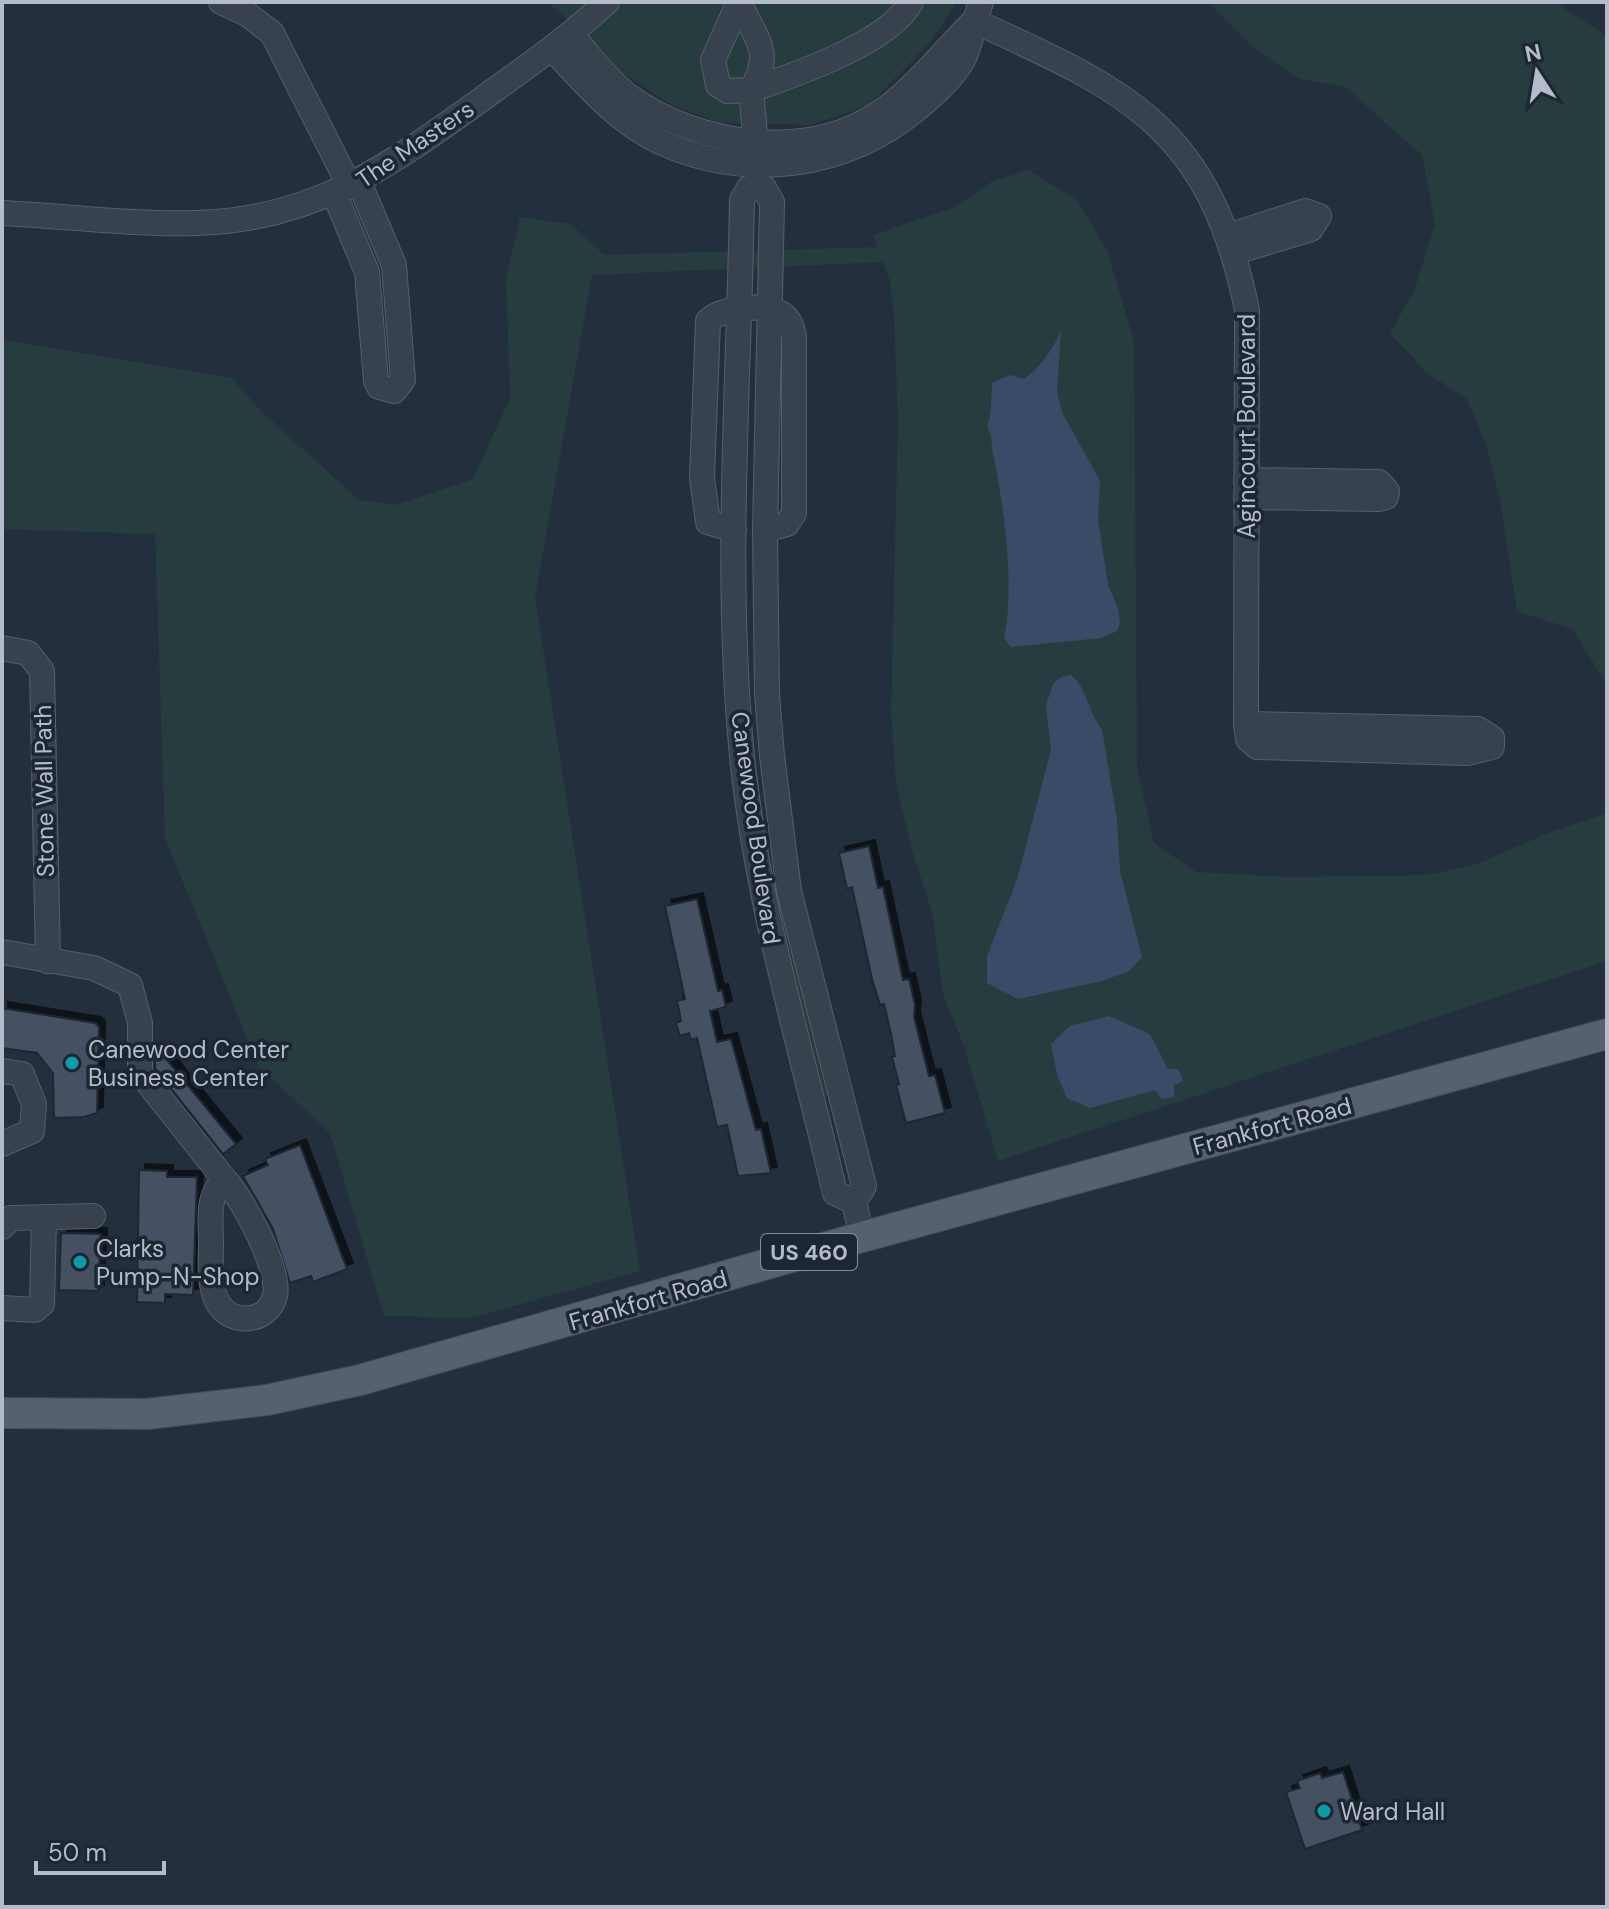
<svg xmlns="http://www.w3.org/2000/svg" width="1609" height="1909" viewBox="0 0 1609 1909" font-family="'DM Sans',sans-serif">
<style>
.green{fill:#263c3f}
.water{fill:#394c67}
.building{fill:#455162;stroke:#1f2835;stroke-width:2;filter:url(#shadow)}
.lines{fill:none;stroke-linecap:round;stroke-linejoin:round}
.minor-casing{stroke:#565f6c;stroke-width:26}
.major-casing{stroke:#414a57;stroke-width:32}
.minor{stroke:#38414e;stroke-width:24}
.major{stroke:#56606e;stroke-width:30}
.culture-dot{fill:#0f9aa8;stroke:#1d2633;stroke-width:3}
.labels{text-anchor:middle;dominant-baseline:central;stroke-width:7;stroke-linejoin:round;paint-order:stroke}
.shield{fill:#1d2633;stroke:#878f9c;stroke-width:2}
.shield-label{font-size:22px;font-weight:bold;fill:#b4bcc9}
.street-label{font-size:24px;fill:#b4bcc9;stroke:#1d2633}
.poi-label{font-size:24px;fill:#b4bcc9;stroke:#1d2633;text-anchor:start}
</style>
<defs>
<filter id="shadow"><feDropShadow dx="6" dy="-6" stdDeviation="0" flood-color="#0009"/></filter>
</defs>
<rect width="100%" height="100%" fill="#242f3e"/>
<g class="green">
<path d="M 547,2 L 957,2 L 927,46 L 868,106 L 811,125 L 720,123 L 671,105 L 623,73 L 592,39 Z"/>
<path d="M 1208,2 L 1555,2 L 1607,36 L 1607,684 L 1572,629 L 1517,611 L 1501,506 L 1486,445 L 1467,399 L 1428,374 L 1390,333 L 1414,291 L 1435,224 L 1422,155 L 1345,87 L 1299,79 L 1255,49 Z"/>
<path d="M 1028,170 L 1077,200 L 1107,250 L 1134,342 L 1137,767 L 1154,843 L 1196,872 L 1291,877 L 1428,875 L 1477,864 L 1553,831 L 1607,813 L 1607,961 L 998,1161 L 964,1046 L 943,994 L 932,912 L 912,851 L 896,782 L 891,711 L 898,422 L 894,314 L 890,281 L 883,262 L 592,275 L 535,597 L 640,1271 L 470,1318 L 384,1316 L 330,1133 L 259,1067 L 165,838 L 155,534 L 2,529 L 2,340 L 232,378 L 262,412 L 359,500 L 395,505 L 473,479 L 510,398 L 506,278 L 520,217 L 570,224 L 605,255 L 877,247 L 873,235 L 953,208 L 993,181 Z"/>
<path d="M 779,909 L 784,910 L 828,1085 L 830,1092 L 822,1098 L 775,911 Z"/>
</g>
<g class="water">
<path d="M 1061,331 L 1057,391 L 1062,412 L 1100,481 L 1098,519 L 1108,585 L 1118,608 L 1120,623 L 1117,631 L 1101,638 L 1011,647 L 1004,638 C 1015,587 1004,506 993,454 C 990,443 994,437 987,426 C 992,414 991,397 992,383 L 1010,375 L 1024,379 C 1041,367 1052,350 1061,331 Z"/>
<path d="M 1071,675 C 1087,687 1088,713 1102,729 L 1117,820 L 1120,871 L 1142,957 L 1129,971 L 1102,981 L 1018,999 L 987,983 L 987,956 L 1017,880 L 1051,750 L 1046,705 L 1053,684 L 1061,677 Z"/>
<path d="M 1109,1016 L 1150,1034 L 1168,1069 L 1178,1069 L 1183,1081 L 1174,1085 L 1174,1097 L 1162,1099 L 1155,1090 L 1090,1108 L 1067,1098 L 1057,1075 L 1051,1044 L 1070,1026 Z"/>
</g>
<g class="building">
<path d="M 869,846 L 878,888 L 883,887 L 903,980 L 909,979 L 915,1005 L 914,1017 L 929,1076 L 935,1075 L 945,1113 L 906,1123 L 896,1085 L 899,1084 L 892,1057 L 895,1056 L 891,1034 L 884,1004 L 880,1005 L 872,979 L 852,887 L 847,889 L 839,853 Z"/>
<path d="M 697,899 L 718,991 L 722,990 L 726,1007 L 710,1011 L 717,1042 L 731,1039 L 756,1130 L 761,1129 L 771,1173 L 738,1176 L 727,1125 L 717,1127 L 697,1038 L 691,1040 L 689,1033 L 680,1036 L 676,1023 L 681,1021 L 677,1001 L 685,999 L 665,906 Z"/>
<path d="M 2,1008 L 95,1023 L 99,1027 L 97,1113 L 84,1117 L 54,1118 L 53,1073 L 37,1053 L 2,1048 Z"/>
<path d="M 163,1055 L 236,1144 L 223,1154 L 155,1068 L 155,1061 Z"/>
<path d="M 300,1145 L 347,1269 L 313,1282 L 311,1276 L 290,1283 L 273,1229 L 243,1176 L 268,1165 L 265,1159 Z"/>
<path d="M 139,1170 L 167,1171 L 167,1177 L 197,1177 L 193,1295 L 165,1294 L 165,1303 L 137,1302 Z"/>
<path d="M 61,1233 L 101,1234 L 98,1291 L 59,1290 Z"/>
<path d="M 1343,1772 L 1362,1830 L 1305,1849 L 1286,1792 L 1300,1788 L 1297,1781 L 1320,1773 L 1322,1778 Z"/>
</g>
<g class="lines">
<g class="minor-casing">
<g id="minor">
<path d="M 221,2 L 247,14 L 272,33 L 350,187"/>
<path d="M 739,2 L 713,60 L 718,85 L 728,91 L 751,90 C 775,51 754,37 740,4"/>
<path d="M 974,21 C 1131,92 1210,129 1247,310 L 1246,724"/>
<path d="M 571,35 C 590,55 608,81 630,97 C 700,147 812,163 885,109 C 918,84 943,52 972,23"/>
<path d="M 552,49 C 586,84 616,122 662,143 C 748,181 845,169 918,108 C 934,95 952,79 963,60 C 972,43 974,20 981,2"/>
<path d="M 757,156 L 751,90 C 794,75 889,43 911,2"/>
<path d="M 334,193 L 367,272 L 376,381 L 379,387 L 394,391 L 403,380 L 394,265 L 359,182"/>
<path d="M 2,213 C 66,216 133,225 197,223 C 315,220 390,165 482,99 C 525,68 568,38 607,2"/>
<path d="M 1228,236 L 1305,211 L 1319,216 L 1311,229 L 1235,252"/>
<path d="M 1246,480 L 1379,482 L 1387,491 L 1386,497 L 1379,499 L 1246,497"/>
<path d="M 734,530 L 708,522 L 702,478 L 708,321 C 722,307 765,303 782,314 C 790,320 792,327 794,336 L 794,513 L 787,524 L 765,530"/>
<path d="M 2,648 L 28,653 L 42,671 L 48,961"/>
<path d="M 1246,724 L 1478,729 L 1492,738 L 1492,747 L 1468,753 L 1257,747 L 1248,739 Z"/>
<path d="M 2,952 L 94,968 L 130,985 L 140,1023 L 140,1073 L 225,1180"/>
<path d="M 2,1071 L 22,1074 L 34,1104 L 32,1131 L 2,1144"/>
<path d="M 225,1180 C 243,1199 281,1270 275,1296 C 268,1323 231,1326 218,1303 C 208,1285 211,1262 211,1243 C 211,1221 206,1195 225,1180 Z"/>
<path d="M 854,1202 L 835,1193 C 801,1047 757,905 742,756 C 724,572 739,385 742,200 L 749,188 L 764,188 L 772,202 L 765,530 L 767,694 L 772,756 L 789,891 L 864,1186 L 854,1202 L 862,1237"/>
<path d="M 2,1227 L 11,1218 L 93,1216"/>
<path d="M 2,1308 L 35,1310 L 42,1304 L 44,1217"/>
</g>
</g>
<g class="major-casing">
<path id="major" d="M 2,1413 L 147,1414 L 267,1400 L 360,1380 L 862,1237 L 1607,1034"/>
</g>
<use href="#minor" class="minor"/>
<use href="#major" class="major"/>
</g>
<g class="culture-dot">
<circle cx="72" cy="1063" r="8"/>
<circle cx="80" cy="1262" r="8"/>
<circle cx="1324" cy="1811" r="8"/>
</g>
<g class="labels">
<rect class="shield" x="761" y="1234" width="96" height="36" rx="6"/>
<g class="shield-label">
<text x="809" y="1252">US 460</text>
</g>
<g class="street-label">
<text transform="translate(415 144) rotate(-34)">The Masters</text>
<text transform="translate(1246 426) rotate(-90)">Agincourt Boulevard</text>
<text transform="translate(44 791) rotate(-91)">Stone Wall Path</text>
<text transform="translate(756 828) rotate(82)">Canewood Boulevard</text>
<text transform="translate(1272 1126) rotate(-15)">Frankfort Road</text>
<text transform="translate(648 1300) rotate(-16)">Frankfort Road</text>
</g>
<g class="poi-label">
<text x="88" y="1049">Canewood Center<tspan x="88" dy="28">Business Center</tspan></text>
<text x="96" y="1248">Clarks<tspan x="96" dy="28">Pump-N-Shop</tspan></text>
<text x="1340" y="1811">Ward Hall</text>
</g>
</g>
<rect width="1609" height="1909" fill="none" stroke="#b4bcc9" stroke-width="8"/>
<g transform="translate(1537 72) rotate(348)" stroke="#1d2633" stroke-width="6" paint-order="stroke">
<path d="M0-6L14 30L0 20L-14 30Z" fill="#b4bcc9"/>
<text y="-12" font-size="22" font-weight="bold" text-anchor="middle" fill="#b4bcc9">N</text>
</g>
<path d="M36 1861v12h128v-12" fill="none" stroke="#b4bcc9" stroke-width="4"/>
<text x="48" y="1861" font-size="24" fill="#b4bcc9" stroke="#1d2633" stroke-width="6" paint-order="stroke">50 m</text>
</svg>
